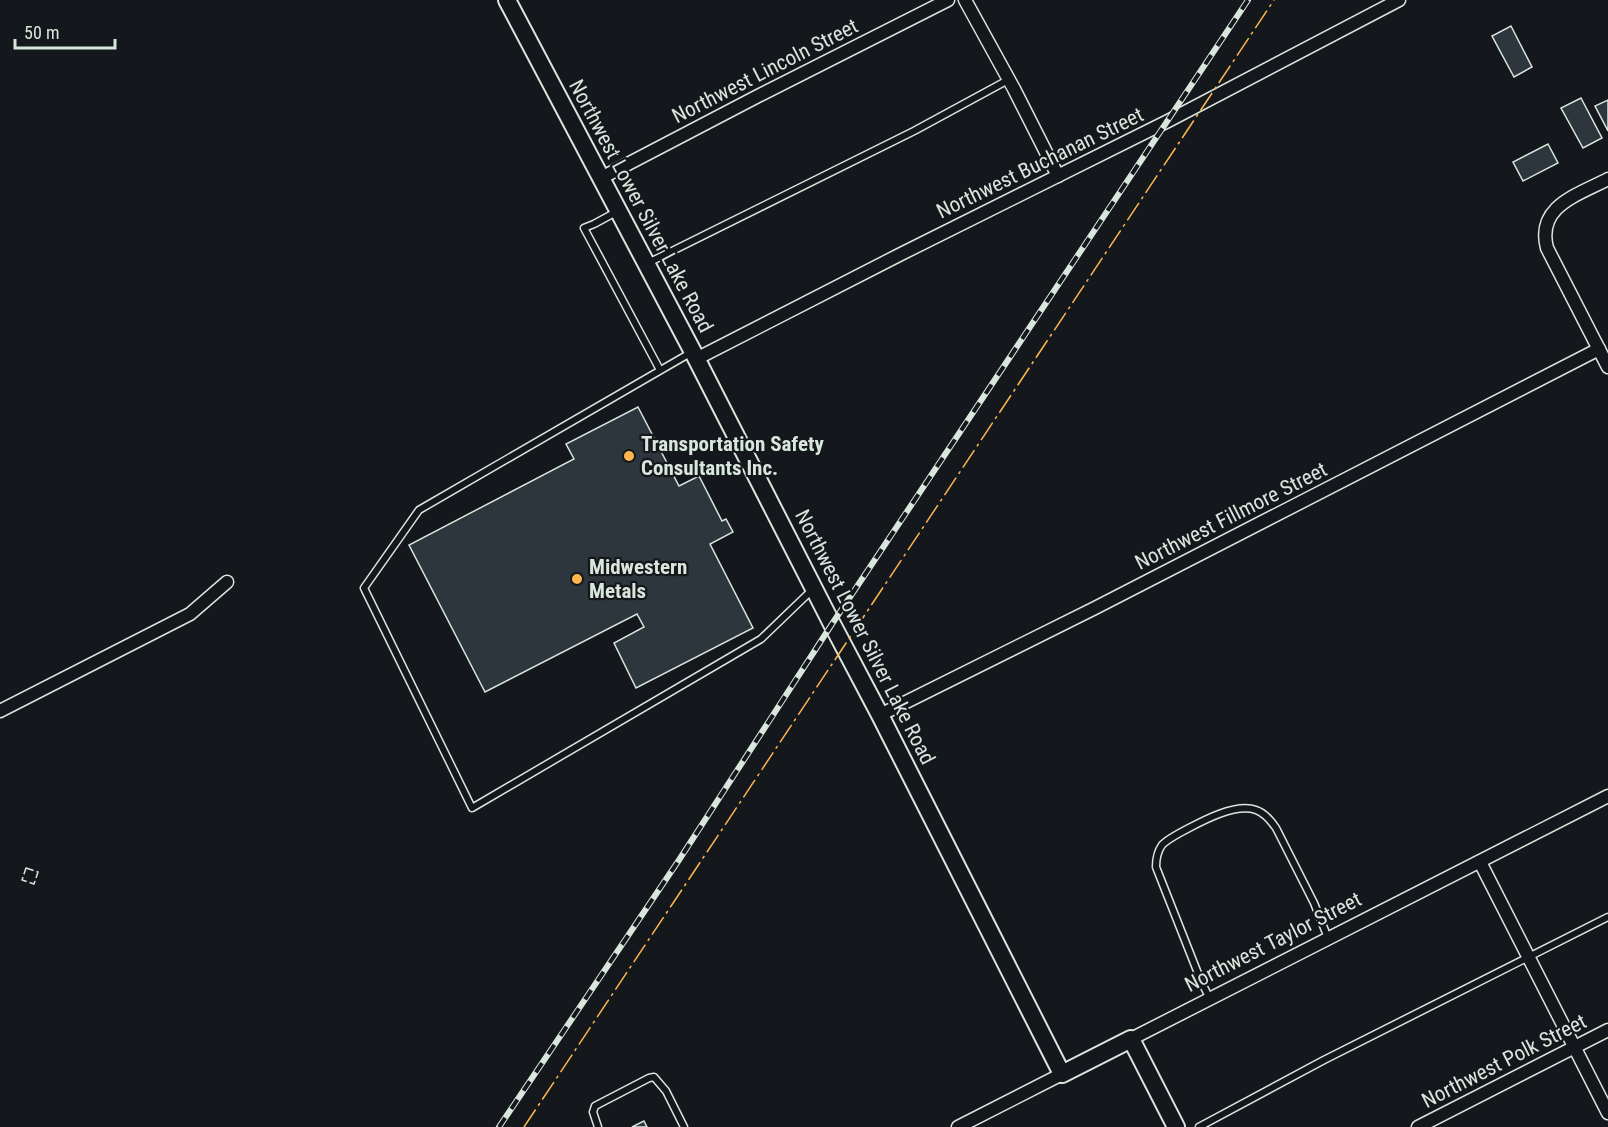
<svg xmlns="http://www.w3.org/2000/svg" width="1608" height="1127" viewBox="0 0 1608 1127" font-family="'Roboto Condensed',sans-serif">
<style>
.building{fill:#2c363c;stroke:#d8e6dc;stroke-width:1.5}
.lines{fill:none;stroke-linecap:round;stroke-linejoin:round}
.lane-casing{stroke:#d8e6dc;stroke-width:9}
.street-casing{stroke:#d8e6dc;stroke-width:15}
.secondary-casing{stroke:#d8e6dc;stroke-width:20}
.lane{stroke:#14181c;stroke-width:6}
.street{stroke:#14181c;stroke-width:12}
.secondary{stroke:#14181c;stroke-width:16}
.rail-casing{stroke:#d8e6dc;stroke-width:6}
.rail{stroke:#14181c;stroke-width:4;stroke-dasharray:11;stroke-linecap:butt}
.fence{stroke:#d8e6dc;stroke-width:1.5;stroke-dasharray:8 3;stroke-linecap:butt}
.power{stroke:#ffb74d;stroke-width:1.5;stroke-dasharray:21 4.5 3 4.5;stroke-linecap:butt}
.poi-dot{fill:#ffb74d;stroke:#14181c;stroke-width:2}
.labels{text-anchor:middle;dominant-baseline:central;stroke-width:4.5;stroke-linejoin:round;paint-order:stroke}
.street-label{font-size:21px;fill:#d8e6dc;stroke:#14181c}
.poi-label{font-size:21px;font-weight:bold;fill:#d8e6dc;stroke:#14181c;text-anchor:start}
</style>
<rect width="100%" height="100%" fill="#14181c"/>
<g class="building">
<path d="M 1511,26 L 1532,67 L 1514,77 L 1492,36 Z"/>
<path d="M 1581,98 L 1602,138 L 1583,148 L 1561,108 Z"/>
<path d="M 1608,100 L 1608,131 L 1595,106 Z"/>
<path d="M 1548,144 L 1558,163 L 1523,181 L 1513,162 Z"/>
<path d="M 638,407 L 679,486 L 699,476 L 722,521 L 726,519 L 733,532 L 710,544 L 753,628 L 636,688 L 614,643 L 644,627 L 637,614 L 485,692 L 409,545 L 574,459 L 566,444 Z"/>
<path d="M 644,1121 L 647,1127 L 632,1127 Z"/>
</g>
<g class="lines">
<g class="lane-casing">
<g id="lane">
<path d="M 618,211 L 594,224 L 584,228 L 660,370"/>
<path d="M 648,263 L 914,131 L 1008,80"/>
<path d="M 692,352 L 419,510 L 364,588 L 472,808 L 761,639 L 813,589"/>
<path d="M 1210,999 L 1201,981 L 1156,867 C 1156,858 1157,852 1162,845 C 1169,837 1208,818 1219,814 C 1230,810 1245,806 1256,810 C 1265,813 1271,821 1276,828 L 1314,903 L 1328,938"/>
<path d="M 598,1127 L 593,1112 L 595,1106 L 649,1078 L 654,1077 L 666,1091 L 684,1127"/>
<path d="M 1199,1127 L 1324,1060 L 1608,917"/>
</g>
</g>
<g class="street-casing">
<g id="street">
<path d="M 965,0 L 1014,89 L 1058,176"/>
<path d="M 601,178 L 758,96 L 948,0"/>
<path d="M 1608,179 C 1578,195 1536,206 1547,248 L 1608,367"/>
<path d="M 696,359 L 901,254 L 1168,121 L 1399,0"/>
<path d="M 0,711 L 190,614 L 227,582"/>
<path d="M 880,715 L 1095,608 L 1599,349"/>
<path d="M 1480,862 L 1608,1113"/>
<path d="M 1131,1039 L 1608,796"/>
<path d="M 958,1127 L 1062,1074"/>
<path d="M 1418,1127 L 1608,1030"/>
</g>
</g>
<g class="secondary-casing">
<path id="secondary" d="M 507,0 L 693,352 L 832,624 L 880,715 L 1062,1074 L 1131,1039 L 1176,1127"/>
</g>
<use href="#lane" class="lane"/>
<use href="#street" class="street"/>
<use href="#secondary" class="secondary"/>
<g class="rail-casing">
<path id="rail" d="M 499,1127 L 679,860 L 832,624 L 1248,0"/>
</g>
<use href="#rail" class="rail"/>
<path class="fence" d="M 26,868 L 38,872 L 34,884 L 22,880 Z"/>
<path class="power" d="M 524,1127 L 1274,0"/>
</g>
<g class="poi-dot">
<circle cx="629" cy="456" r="6"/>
<circle cx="577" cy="579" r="6"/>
</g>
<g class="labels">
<g class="street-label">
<text transform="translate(765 71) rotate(-27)">Northwest Lincoln Street</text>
<text transform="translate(1040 163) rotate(-26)">Northwest Buchanan Street</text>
<text transform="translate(641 206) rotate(62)">Northwest Lower Silver Lake Road</text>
<text transform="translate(1231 516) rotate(-27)">Northwest Fillmore Street</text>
<text transform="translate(865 637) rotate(63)">Northwest Lower Silver Lake Road</text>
<text transform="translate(1273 942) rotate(-27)">Northwest Taylor Street</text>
<text transform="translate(1504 1061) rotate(-27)">Northwest Polk Street</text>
</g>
<g class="poi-label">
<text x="641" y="444">Transportation Safety<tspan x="641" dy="24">Consultants Inc.</tspan></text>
<text x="589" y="567">Midwestern<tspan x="589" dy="24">Metals</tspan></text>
</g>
</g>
<path d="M15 39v9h100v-9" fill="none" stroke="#d8e6dc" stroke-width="3"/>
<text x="24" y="39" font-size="18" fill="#d8e6dc" stroke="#14181c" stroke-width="4.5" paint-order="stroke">50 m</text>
</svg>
